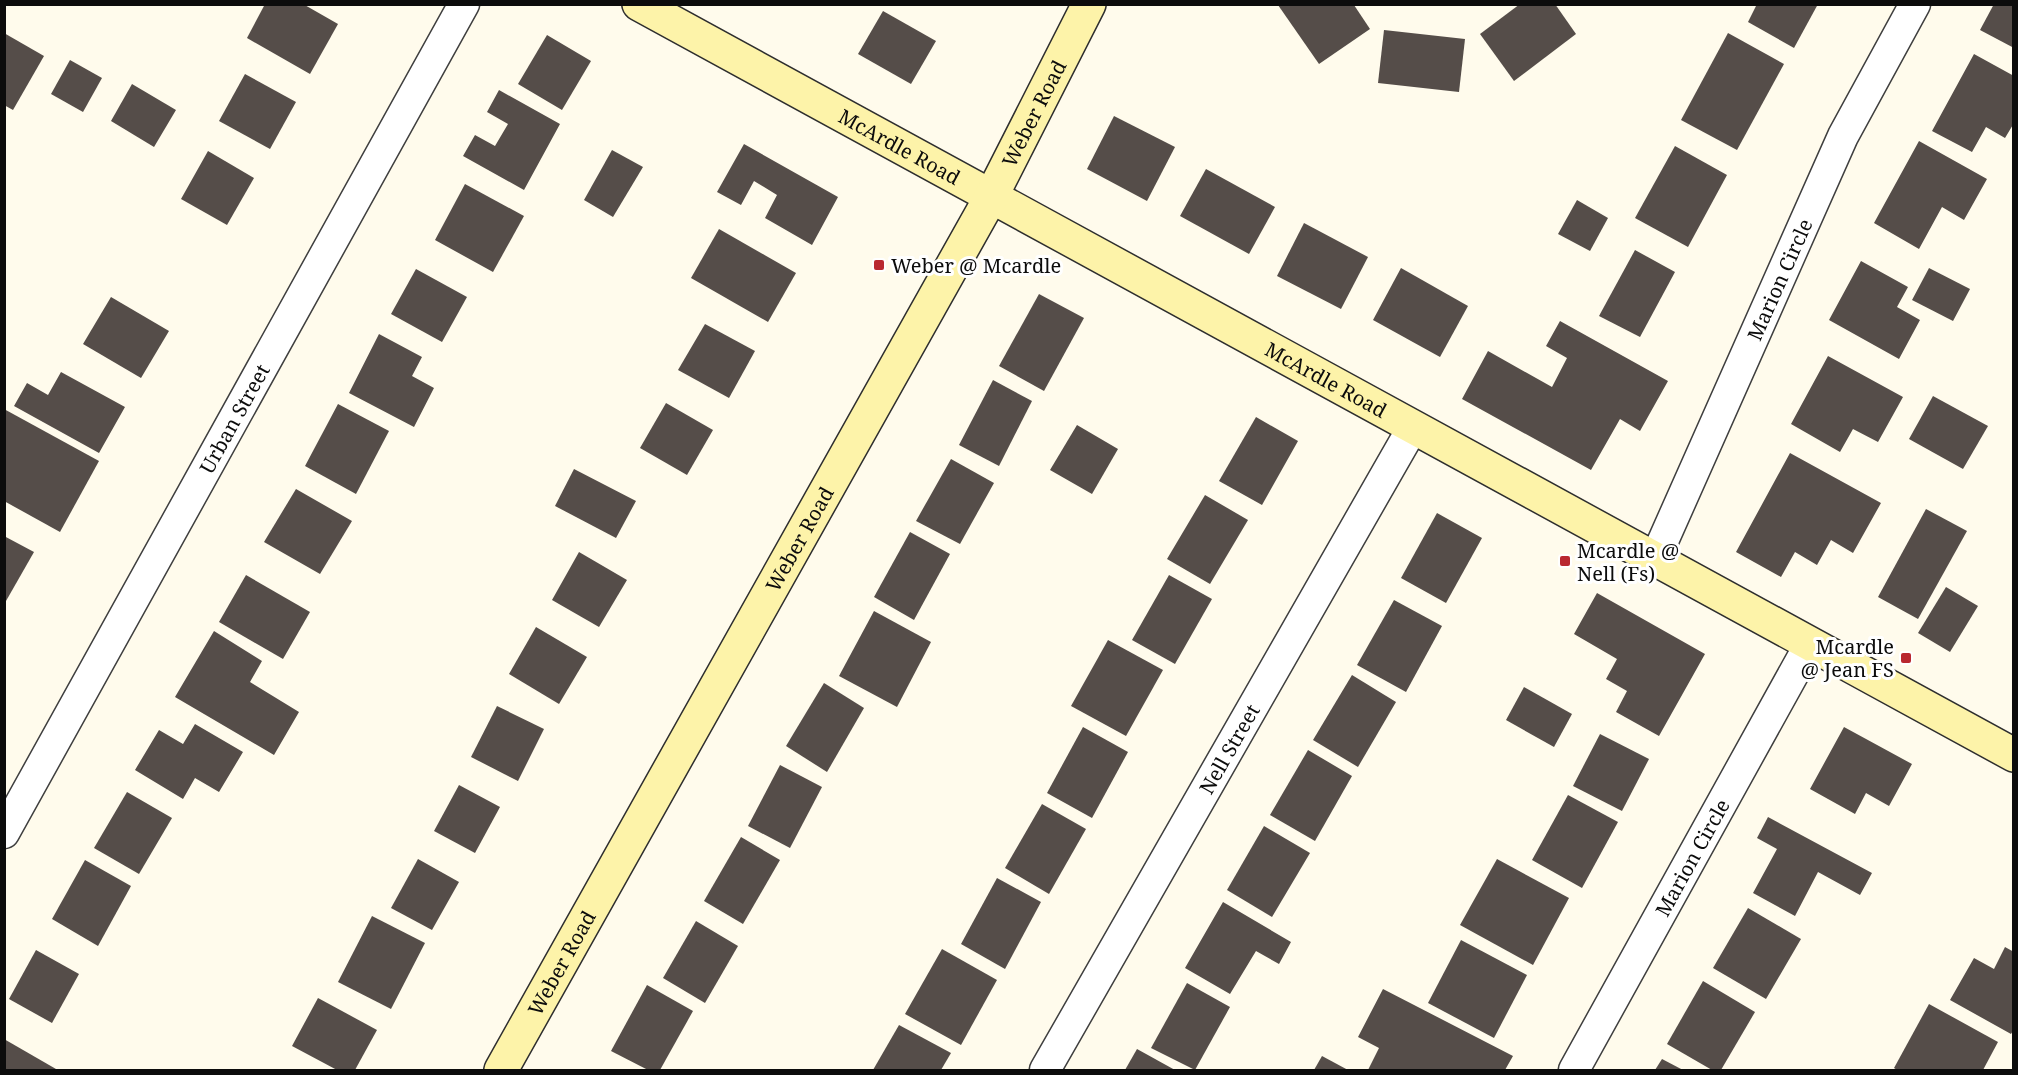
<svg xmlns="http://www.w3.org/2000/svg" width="2018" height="1075" viewBox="0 0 2018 1075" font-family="'Noto Serif',serif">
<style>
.building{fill:#554d49}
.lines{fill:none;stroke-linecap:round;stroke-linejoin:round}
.minor-casing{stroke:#3f3f3f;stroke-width:33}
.secondary-casing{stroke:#2e2e2e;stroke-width:36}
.minor{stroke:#fff;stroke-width:30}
.secondary{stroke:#fdf3a9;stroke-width:33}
.poi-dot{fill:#b92830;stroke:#fff;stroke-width:2}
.labels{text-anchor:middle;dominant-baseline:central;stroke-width:6;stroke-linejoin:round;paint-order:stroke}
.street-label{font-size:20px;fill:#0c0c0c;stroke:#fff}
.poi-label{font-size:20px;fill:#0c0c0c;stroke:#fff;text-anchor:start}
</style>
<rect width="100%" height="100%" fill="#fffbec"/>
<g class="building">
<path d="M 265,4 L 303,4 L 338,24 L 310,74 L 247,38 Z"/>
<path d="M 1520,4 L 1555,4 L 1576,34 L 1514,81 L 1480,34 Z"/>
<path d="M 1757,4 L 1818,4 L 1794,48 L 1748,22 Z"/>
<path d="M 1994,4 L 2014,4 L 2014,48 L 1980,30 Z"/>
<path d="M 1278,5 L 1354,5 L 1370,29 L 1319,64 Z"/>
<path d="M 883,11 L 936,41 L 911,84 L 858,54 Z"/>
<path d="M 1384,30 L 1465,39 L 1459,92 L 1378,83 Z"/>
<path d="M 4,33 L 44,56 L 13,110 L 4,105 Z"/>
<path d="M 1728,33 L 1784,64 L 1737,150 L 1681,120 Z"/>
<path d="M 547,35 L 591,61 L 562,110 L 518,84 Z"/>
<path d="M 1974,54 L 2014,76 L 2014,123 L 2005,138 L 1986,127 L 1972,152 L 1932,131 Z"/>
<path d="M 70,60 L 102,78 L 83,112 L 51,94 Z"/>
<path d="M 245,74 L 296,102 L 270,149 L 219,121 Z"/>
<path d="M 132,84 L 176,110 L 154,147 L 111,121 Z"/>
<path d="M 499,90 L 560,124 L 524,190 L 463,156 L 475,135 L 495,146 L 508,124 L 487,112 Z"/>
<path d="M 1114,116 L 1175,147 L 1147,201 L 1087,169 Z"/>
<path d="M 1919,141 L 1987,179 L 1964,220 L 1942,207 L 1919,249 L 1874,223 Z"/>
<path d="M 744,144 L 838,197 L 812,245 L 765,218 L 777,195 L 754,181 L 741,205 L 717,192 Z"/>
<path d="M 1675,146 L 1727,175 L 1688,247 L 1635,218 Z"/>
<path d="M 612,150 L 643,167 L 613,217 L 584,200 Z"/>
<path d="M 208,151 L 254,178 L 227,225 L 181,199 Z"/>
<path d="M 1206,169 L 1275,207 L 1249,254 L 1180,216 Z"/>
<path d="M 465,184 L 524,216 L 493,272 L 435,240 Z"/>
<path d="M 1577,200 L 1608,218 L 1590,251 L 1558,234 Z"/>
<path d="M 1304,223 L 1368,257 L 1341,309 L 1277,276 Z"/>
<path d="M 719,229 L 796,273 L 768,322 L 691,278 Z"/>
<path d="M 1635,250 L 1675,272 L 1640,337 L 1599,316 Z"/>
<path d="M 1861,261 L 1908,287 L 1897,307 L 1920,320 L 1899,359 L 1829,320 Z"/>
<path d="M 1401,268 L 1468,306 L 1440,357 L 1373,320 Z"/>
<path d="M 1929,268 L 1970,289 L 1953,321 L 1912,300 Z"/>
<path d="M 416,269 L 467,297 L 442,342 L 391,314 Z"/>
<path d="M 1039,294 L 1084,318 L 1044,391 L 999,366 Z"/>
<path d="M 111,297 L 169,331 L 141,378 L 83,344 Z"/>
<path d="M 1560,321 L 1668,381 L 1640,431 L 1620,419 L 1591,470 L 1462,399 L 1488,351 L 1552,387 L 1567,358 L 1546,346 Z"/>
<path d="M 705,324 L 755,351 L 729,398 L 678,370 Z"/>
<path d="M 379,334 L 422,357 L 412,376 L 434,388 L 414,427 L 349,393 Z"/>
<path d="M 1828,356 L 1903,397 L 1878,442 L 1853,429 L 1840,452 L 1791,424 Z"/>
<path d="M 61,372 L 125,407 L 99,453 L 14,406 L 27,383 L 48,395 Z"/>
<path d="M 993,380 L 1032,401 L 999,466 L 959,445 Z"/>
<path d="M 1933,396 L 1988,426 L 1963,469 L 1909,439 Z"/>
<path d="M 666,403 L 713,430 L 687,475 L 640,448 Z"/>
<path d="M 338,404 L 389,431 L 356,494 L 305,466 Z"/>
<path d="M 4,409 L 99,461 L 60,532 L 4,501 Z"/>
<path d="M 1256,417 L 1298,441 L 1262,505 L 1219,481 Z"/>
<path d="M 1077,425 L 1118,449 L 1092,494 L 1050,470 Z"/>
<path d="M 1790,453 L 1881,503 L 1853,553 L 1831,540 L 1817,565 L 1795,552 L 1781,577 L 1736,552 Z"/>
<path d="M 951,459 L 994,483 L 960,544 L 916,521 Z"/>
<path d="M 574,469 L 636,501 L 616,538 L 555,506 Z"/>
<path d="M 296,489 L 352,521 L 320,574 L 264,542 Z"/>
<path d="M 1205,495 L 1248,520 L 1210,584 L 1167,559 Z"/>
<path d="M 1926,509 L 1967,531 L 1918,619 L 1878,597 Z"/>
<path d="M 1437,513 L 1482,538 L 1446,603 L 1401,578 Z"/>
<path d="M 910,532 L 950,554 L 914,620 L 874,597 Z"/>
<path d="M 4,536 L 34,552 L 6,601 L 4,600 Z"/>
<path d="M 579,552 L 627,580 L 599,627 L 552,600 Z"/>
<path d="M 246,575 L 310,612 L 283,659 L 219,622 Z"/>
<path d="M 1169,575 L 1212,599 L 1175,664 L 1132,640 Z"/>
<path d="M 1946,587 L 1978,606 L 1950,652 L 1918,633 Z"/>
<path d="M 1597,593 L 1705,654 L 1659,736 L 1616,712 L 1627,691 L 1606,679 L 1617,659 L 1574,634 Z"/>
<path d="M 1394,600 L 1442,626 L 1406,692 L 1357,665 Z"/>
<path d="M 874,611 L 931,642 L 897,707 L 839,676 Z"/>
<path d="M 536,627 L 587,657 L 559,704 L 509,674 Z"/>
<path d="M 214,631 L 262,661 L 250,682 L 299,712 L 274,755 L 175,697 Z"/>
<path d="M 1108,640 L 1163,670 L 1126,736 L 1071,706 Z"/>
<path d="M 1352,675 L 1396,702 L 1358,767 L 1313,740 Z"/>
<path d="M 824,683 L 864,708 L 827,772 L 786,746 Z"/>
<path d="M 1524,687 L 1572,714 L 1554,747 L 1506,720 Z"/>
<path d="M 497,706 L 544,729 L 518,781 L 471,757 Z"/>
<path d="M 195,724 L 243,752 L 219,792 L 195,778 L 183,799 L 135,770 L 159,730 L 183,744 Z"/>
<path d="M 1083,727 L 1128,752 L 1092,818 L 1047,793 Z"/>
<path d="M 1844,727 L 1912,764 L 1889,806 L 1866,793 L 1855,814 L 1810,789 Z"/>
<path d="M 1600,734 L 1649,759 L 1622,811 L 1573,786 Z"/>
<path d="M 1308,750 L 1352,776 L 1315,841 L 1270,815 Z"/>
<path d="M 780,765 L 822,787 L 790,848 L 748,826 Z"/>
<path d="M 459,785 L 500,807 L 475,853 L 434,831 Z"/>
<path d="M 127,792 L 172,818 L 139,874 L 94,848 Z"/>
<path d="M 1568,795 L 1618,822 L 1582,888 L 1532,860 Z"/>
<path d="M 1042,804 L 1086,829 L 1049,894 L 1005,868 Z"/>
<path d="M 1768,817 L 1872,873 L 1860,895 L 1818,872 L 1795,916 L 1753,893 L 1777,849 L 1757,838 Z"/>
<path d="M 1264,826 L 1310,853 L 1272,917 L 1227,890 Z"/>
<path d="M 741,837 L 780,860 L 743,924 L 704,901 Z"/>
<path d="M 418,859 L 459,882 L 432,930 L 391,908 Z"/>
<path d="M 1497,859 L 1569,898 L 1533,965 L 1460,925 Z"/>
<path d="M 85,860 L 131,886 L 98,946 L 52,919 Z"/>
<path d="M 997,878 L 1041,902 L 1005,969 L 961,944 Z"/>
<path d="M 1223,902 L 1291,942 L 1279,964 L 1256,951 L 1230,994 L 1185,968 Z"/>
<path d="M 1748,908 L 1801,939 L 1766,999 L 1713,968 Z"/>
<path d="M 372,916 L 425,943 L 391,1009 L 338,982 Z"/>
<path d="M 696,921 L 738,946 L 705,1003 L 663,978 Z"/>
<path d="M 1461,940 L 1527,975 L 1494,1038 L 1428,1003 Z"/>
<path d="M 2005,947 L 2014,952 L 2014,1029 L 2011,1034 L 1950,1000 L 1974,958 L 1994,969 Z"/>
<path d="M 942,949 L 997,980 L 961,1045 L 905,1014 Z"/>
<path d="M 36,950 L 79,974 L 52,1023 L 9,999 Z"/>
<path d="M 1703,981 L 1755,1012 L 1721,1070 L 1712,1070 L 1667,1044 Z"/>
<path d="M 1187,983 L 1230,1007 L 1195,1070 L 1151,1048 Z"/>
<path d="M 647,985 L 693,1011 L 660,1070 L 648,1070 L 611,1051 Z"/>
<path d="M 1383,989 L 1513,1056 L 1505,1070 L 1368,1070 L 1379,1048 L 1358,1037 Z"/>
<path d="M 318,998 L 377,1030 L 355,1070 L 337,1070 L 292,1046 Z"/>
<path d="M 1929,1004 L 1998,1042 L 1983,1070 L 1897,1070 L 1894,1068 Z"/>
<path d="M 899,1025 L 951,1053 L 941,1070 L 873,1070 Z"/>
<path d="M 4,1039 L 56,1069 L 55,1070 L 4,1070 Z"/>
<path d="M 1137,1049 L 1175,1070 L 1125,1070 Z"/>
<path d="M 1322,1056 L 1348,1070 L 1314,1070 Z"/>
<path d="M 1662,1059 L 1683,1070 L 1655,1070 Z"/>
</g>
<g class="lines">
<g class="minor-casing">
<g id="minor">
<path id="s1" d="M 1655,559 L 1843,136 L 1915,4"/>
<path id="s2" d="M 4,833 L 464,4"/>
<path id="s3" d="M 1045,1070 L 1413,427"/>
<path id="s4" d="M 1574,1070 L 1810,644"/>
</g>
</g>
<g class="secondary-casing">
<g id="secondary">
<path id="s5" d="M 639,4 L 2014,755"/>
<path id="s6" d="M 501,1070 L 991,197 L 1089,4"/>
</g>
</g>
<use href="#minor" class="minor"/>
<use href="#secondary" class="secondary"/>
</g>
<g class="poi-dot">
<rect x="873" y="259" width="12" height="12" rx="3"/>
<rect x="1559" y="555" width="12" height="12" rx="3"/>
<rect x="1900" y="652" width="12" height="12" rx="3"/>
</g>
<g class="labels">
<g class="street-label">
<text stroke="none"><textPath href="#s6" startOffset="1095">Weber Road</textPath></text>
<text stroke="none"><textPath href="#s5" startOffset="297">McArdle Road</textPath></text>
<text stroke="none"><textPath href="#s1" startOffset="306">Marion Circle</textPath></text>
<text stroke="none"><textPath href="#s5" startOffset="783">McArdle Road</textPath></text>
<text stroke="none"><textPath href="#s2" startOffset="474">Urban Street</textPath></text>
<text stroke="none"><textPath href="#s6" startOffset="609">Weber Road</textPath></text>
<text stroke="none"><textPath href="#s3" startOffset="370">Nell Street</textPath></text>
<text stroke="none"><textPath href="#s4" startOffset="243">Marion Circle</textPath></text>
<text stroke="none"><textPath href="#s6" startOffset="123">Weber Road</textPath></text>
</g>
<g class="poi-label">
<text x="891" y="265">Weber @ Mcardle</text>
<text x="1577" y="550">Mcardle @<tspan x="1577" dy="23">Nell (Fs)</tspan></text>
<text x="1894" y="646" text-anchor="end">Mcardle<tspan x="1894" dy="23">@ Jean FS</tspan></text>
</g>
</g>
<rect width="2018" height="1075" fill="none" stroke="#0c0c0c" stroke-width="12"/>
</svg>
